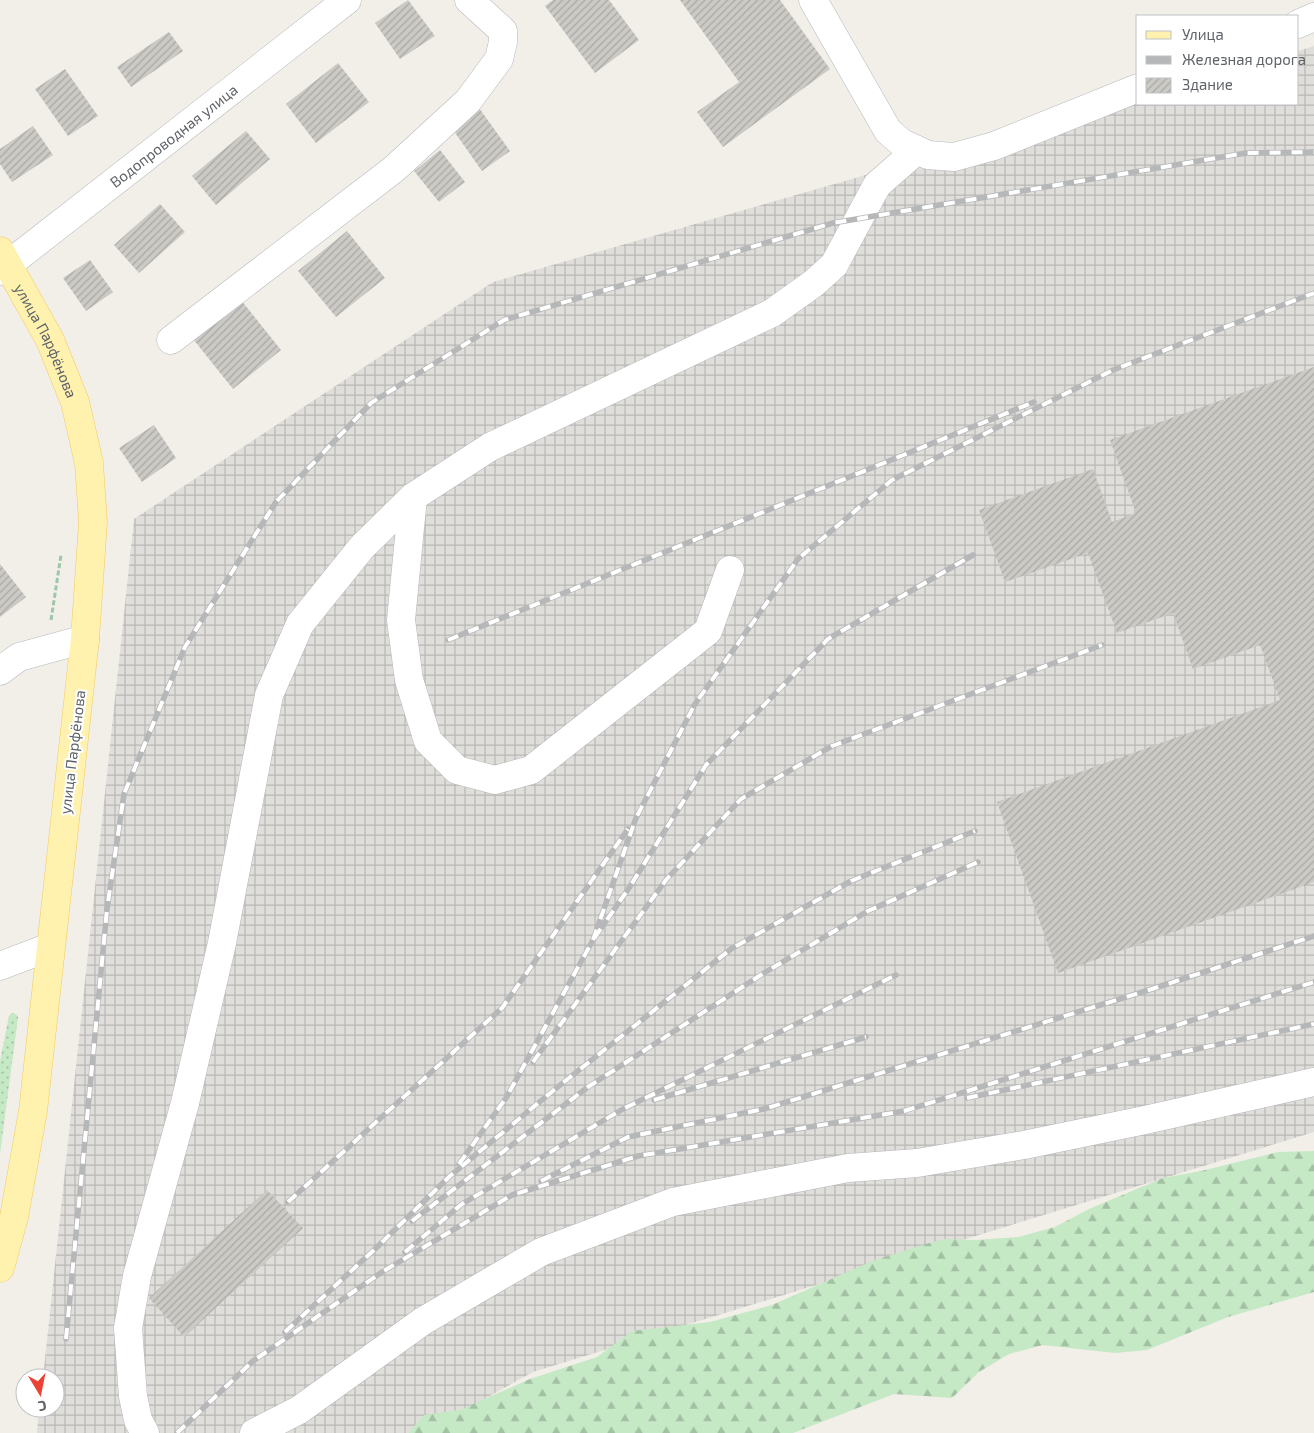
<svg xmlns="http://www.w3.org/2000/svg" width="1314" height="1433" viewBox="0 0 1314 1433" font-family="'Exo 2',sans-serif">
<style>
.industrial{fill:url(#industrial-grid)}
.grass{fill:url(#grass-dots)}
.forest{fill:url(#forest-firs)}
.building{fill:url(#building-hatch)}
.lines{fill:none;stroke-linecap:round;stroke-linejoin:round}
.minor-casing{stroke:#b5b8bc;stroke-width:29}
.major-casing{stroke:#f2c960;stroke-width:29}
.path{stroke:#9cc7a9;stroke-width:3;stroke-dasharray:5 2.5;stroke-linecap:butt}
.minor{stroke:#fff;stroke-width:28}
.major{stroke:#fff2af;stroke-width:28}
.rail-casing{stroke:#b6b7b8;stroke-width:5.5}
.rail{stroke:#fff;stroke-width:4;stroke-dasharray:11;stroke-linecap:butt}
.labels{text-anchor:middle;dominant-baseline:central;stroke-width:4;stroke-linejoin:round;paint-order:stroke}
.street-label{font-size:15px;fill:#5f6368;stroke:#fff}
</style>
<defs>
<pattern id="industrial-grid" width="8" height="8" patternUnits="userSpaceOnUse" patternTransform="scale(1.25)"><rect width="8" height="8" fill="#e0deda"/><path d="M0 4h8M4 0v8" fill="none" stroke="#b9b8b5"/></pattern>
<pattern id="grass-dots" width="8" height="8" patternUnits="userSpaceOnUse" patternTransform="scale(1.25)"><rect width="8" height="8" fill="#c5e8c5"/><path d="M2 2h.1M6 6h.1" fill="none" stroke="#a3c0a4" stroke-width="1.8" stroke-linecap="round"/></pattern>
<pattern id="forest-firs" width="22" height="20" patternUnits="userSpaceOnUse" patternTransform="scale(1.25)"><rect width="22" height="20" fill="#c5e8c5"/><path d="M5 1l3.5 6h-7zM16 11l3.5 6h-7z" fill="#a3c0a4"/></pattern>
<pattern id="building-hatch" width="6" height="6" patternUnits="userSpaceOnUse" patternTransform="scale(1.25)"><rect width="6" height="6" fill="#cccac5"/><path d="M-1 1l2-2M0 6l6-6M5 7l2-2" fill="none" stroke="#a9a8a4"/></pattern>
</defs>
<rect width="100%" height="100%" fill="#f1efe8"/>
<path class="industrial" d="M 1314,46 L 1314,1132 L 533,1372 L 423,1433 L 37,1433 L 39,1408 L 55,1408 L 55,1378 L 43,1378 L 134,519 L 493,282 L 1138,97 L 1138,104 L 1298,104 L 1298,51 Z"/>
<path class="grass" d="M 12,1013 L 16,1014 L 18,1017 L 0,1154 L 0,1061 L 9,1016 Z"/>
<path class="forest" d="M 1314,1151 L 1314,1292 L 1228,1317 L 1147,1350 L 1115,1353 L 1043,1345 L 1009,1354 L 979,1372 L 952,1398 L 894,1394 L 793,1433 L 408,1433 L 424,1415 L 460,1410 L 530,1379 L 597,1357 L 632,1331 L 710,1322 L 772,1305 L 870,1262 L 906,1250 L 943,1239 L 977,1240 L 1018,1237 L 1055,1227 L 1089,1209 L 1163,1178 L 1201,1171 L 1278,1152 Z"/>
<g class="building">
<path d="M 408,0 L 435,36 L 400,59 L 375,23 Z"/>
<path d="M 553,0 L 609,0 L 639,40 L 595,73 L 545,6 Z"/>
<path d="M 680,0 L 780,0 L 830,69 L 723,147 L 697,112 L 739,82 Z"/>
<path d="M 169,32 L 183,51 L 131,87 L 117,67 Z"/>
<path d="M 338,63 L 369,102 L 316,143 L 286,104 Z"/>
<path d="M 65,69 L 98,116 L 68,136 L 35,89 Z"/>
<path d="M 479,108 L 510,151 L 482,171 L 451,127 Z"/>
<path d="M 33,126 L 53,155 L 12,182 L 0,164 L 0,149 Z"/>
<path d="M 246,131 L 270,159 L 216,205 L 192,176 Z"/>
<path d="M 440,150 L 465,182 L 439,202 L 414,171 Z"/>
<path d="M 160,204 L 185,232 L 139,273 L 114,245 Z"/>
<path d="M 347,231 L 385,278 L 336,317 L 298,271 Z"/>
<path d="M 90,260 L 113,292 L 86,311 L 63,278 Z"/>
<path d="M 241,300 L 281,350 L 233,389 L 193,339 Z"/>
<path d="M 1314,367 L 1314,882 L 1058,973 L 997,802 L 1280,700 L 1260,645 L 1193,669 L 1173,613 L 1117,633 L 1088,553 L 1005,582 L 979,510 L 1093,469 L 1112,522 L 1136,513 L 1110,440 Z"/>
<path d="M 154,425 L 176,458 L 142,482 L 119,448 Z"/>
<path d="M 0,564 L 26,597 L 0,617 Z"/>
<path d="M 267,1190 L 303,1228 L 184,1337 L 149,1298 Z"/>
</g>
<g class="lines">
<g class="minor-casing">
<g id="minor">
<path d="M 813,0 L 888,131 L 902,143 L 928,155 L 954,157 L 994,146 L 1138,88"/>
<path d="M 1298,24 L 1314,17"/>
<path id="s1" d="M 0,271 L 347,0"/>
<path d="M 171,340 L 394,169 L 468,101 L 499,59 L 503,42 L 503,31 L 469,0"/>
<path d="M 413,497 L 401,620 L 409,680 L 428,741 L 457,770 L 495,780 L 531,770 L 708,631 L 730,570"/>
<path d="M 0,671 L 19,657 L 85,639"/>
<path d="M 0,966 L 50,947"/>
<path d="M 145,1433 L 138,1420 L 133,1396 L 128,1328 L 137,1276 L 185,1103 L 222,943 L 269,695 L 300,624 L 362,547 L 413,497 L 490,447 L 772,313 L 814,283 L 834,265 L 877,185 L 917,150"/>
<path d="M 254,1433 L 299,1410 L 423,1321 L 541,1252 L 673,1202 L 848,1168 L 917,1163 L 1024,1145 L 1145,1120 L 1314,1082"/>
</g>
</g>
<g class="major-casing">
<g id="major">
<path id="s2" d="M 0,251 L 50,340 L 75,402 L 89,463 L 93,522 L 85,639 L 33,1111 L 14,1217 L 0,1268"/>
</g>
</g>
<path class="path" d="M 51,620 L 61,555"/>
<use href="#minor" class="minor"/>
<use href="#major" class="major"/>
<g class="rail-casing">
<g id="rail">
<path d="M 448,640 L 1034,402"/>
<path d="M 593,940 L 636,818 L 695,704 L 798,559 L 892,480 L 1113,370 L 1314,293"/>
<path d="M 533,1062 L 666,880 L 741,799 L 832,746 L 1102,645"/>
<path d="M 967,1098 L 1314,1024"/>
<path d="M 654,1100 L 866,1037"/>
<path d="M 459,1164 L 506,1098 L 593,940 L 629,888 L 706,765 L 828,639 L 973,555"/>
<path d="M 541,1181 L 628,1137 L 764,1109 L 1152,989 L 1314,936"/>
<path d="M 288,1202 L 502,1008 L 628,829"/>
<path d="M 412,1221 L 588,1087 L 764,973 L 868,911 L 978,862"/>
<path d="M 405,1252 L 462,1204 L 623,1109 L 896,975"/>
<path d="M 285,1332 L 374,1250 L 450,1176 L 554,1090 L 731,949 L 851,881 L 975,831"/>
<path d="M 66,1339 L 107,909 L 124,794 L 185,647 L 276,502 L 371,403 L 504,320 L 833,223 L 1246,153 L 1314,152"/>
<path d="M 177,1433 L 253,1361 L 382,1272 L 512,1195 L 638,1156 L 904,1111 L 1314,982"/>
</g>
</g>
<use href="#rail" class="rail"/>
</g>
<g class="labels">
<g class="street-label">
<text stroke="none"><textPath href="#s1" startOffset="220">Водопроводная улица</textPath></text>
<text stroke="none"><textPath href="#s2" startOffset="101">улица Парфёнова</textPath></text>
<text transform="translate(72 752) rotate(-83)">улица Парфёнова</text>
</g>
</g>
<rect x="1136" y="15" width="162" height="90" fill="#ffffff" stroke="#bfc1c3"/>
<rect x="1146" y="31" width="25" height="8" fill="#fff2af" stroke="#bfc1c3"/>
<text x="1182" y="40" font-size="15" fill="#5f6368">Улица</text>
<rect x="1146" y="56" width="25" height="8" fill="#b6b7b8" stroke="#bfc1c3"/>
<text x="1182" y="65" font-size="15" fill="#5f6368">Железная дорога</text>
<rect x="1146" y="78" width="25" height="15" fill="url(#building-hatch)" stroke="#bfc1c3"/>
<text x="1182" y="90" font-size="15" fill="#5f6368">Здание</text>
<g transform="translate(40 1393) rotate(170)"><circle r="24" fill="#ffffff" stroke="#bfc1c3"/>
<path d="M0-4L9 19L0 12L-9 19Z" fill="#ea4335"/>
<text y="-8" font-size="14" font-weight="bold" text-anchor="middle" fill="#5f6368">С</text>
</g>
</svg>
